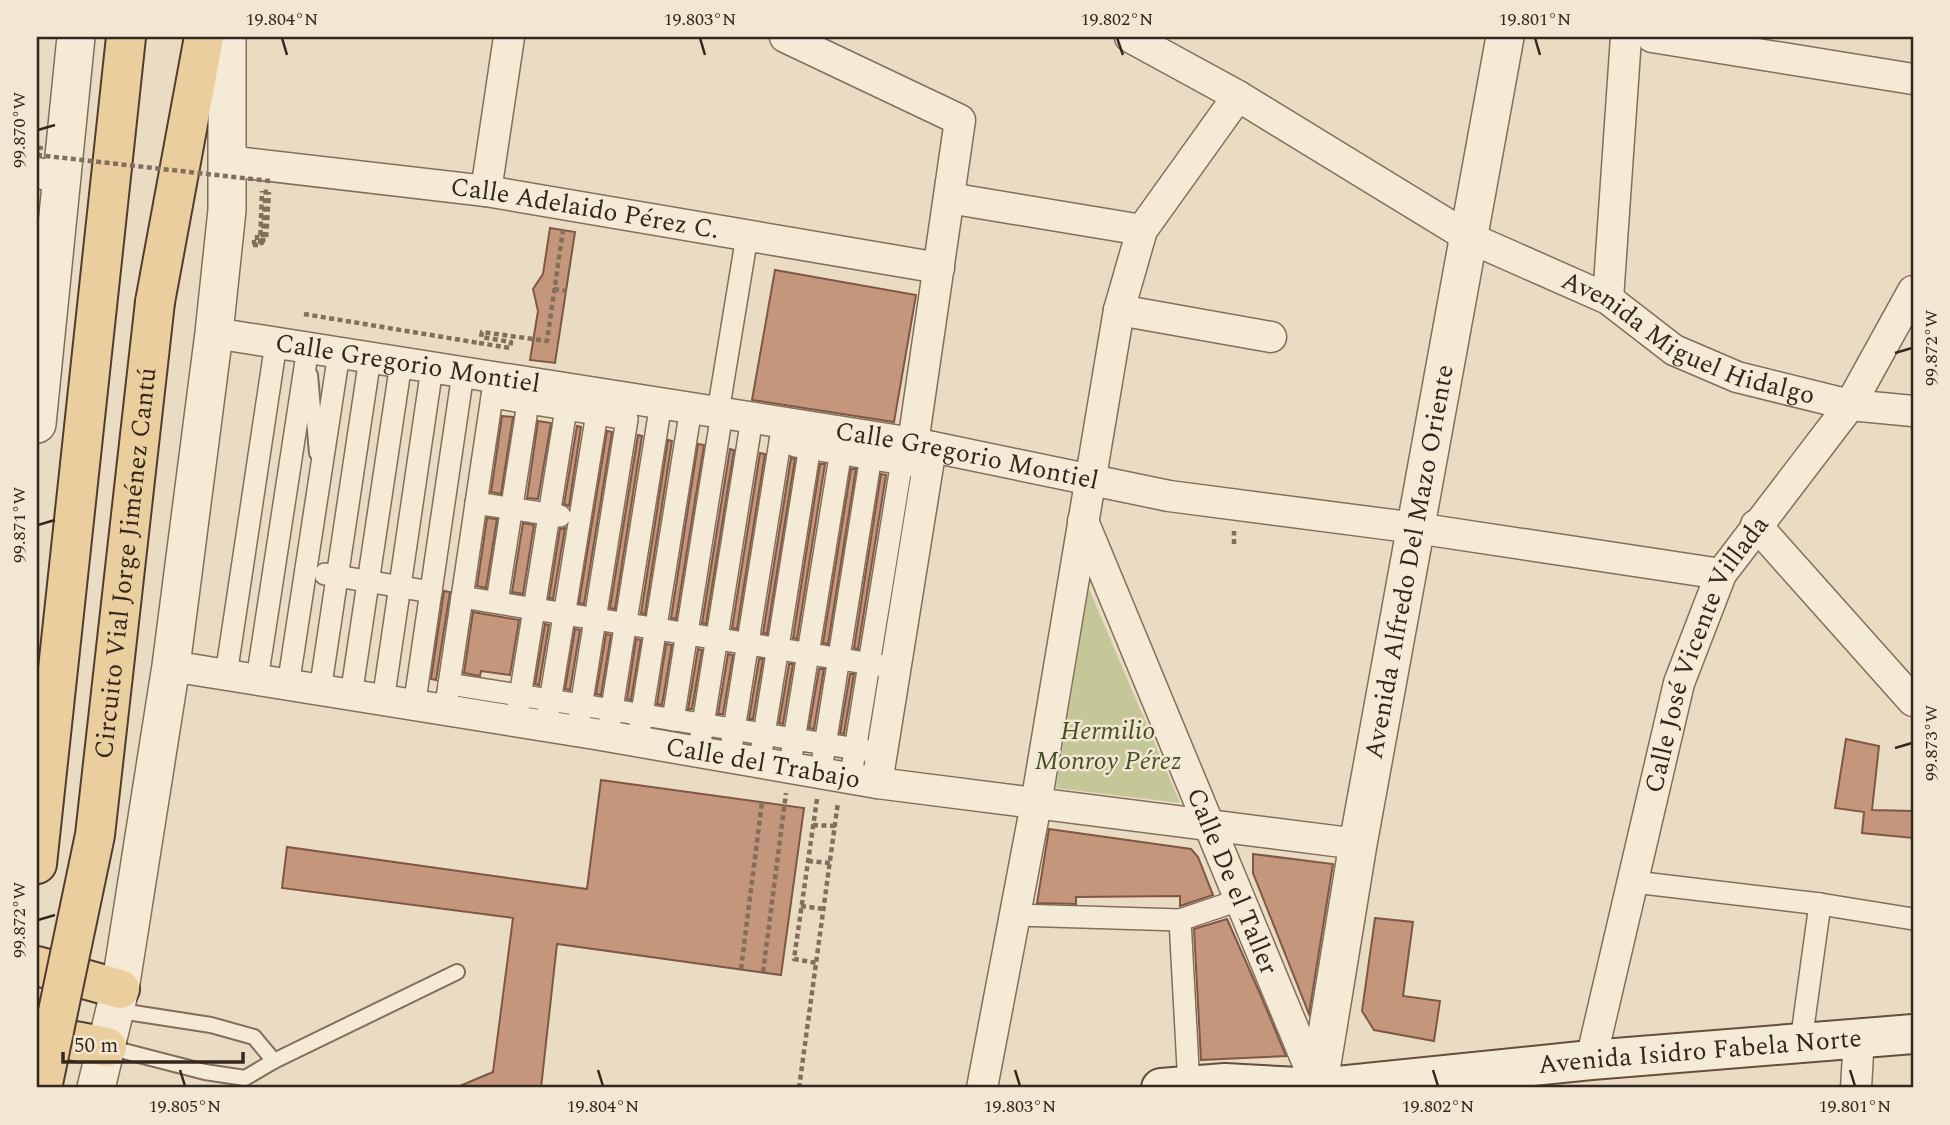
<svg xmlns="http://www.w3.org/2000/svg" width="1950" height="1125" viewBox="0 0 1950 1125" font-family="Spectral,serif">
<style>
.green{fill:#c4c798}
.building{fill:#c4967c;stroke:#7f5844;stroke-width:2}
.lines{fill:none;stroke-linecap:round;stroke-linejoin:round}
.service-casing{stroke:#826e5c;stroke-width:18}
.pedestrian-casing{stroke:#826e5c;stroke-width:24}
.minor-casing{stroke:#826e5c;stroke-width:33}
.tertiary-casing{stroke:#826e5c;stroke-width:40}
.secondary-casing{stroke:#644f3f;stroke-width:42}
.primary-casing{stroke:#503d30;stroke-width:42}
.path{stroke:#826e5c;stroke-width:4.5;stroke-dasharray:5 3.5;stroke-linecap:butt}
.service{stroke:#f5ead6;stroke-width:14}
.pedestrian{stroke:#f5ead6;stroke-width:21}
.minor{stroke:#f5ead6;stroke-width:30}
.tertiary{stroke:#f5ead6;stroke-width:37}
.secondary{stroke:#f5ead6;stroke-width:38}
.primary{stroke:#eace9e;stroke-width:38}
.primary-bridge-casing{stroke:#503d30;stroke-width:42;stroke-linecap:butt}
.path-bridge{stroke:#826e5c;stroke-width:4.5;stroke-dasharray:5 3.5;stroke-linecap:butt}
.primary-bridge{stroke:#eace9e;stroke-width:38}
.ticks{fill:none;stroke:#33271e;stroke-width:2.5}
.labels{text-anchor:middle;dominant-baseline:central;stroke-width:5;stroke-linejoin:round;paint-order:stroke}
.street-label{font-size:26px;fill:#33271e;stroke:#f2e7d2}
.park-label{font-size:26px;font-style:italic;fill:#464e27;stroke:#f2e7d2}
.neatline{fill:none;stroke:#33271e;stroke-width:2.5}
.ticks-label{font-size:18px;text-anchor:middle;fill:#33271e}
</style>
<rect width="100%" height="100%" fill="#eadcc3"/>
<path class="green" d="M 1089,589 L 1180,803 L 1056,788 Z"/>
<g class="building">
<path d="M 550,228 L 575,232 L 555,363 L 530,360 L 538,311 L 533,289 L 543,274 Z"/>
<path d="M 775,270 L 916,295 L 894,422 L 752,400 Z"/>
<path d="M 502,416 L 513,417 L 501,494 L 491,492 Z"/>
<path d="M 538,421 L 551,423 L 538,499 L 527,498 Z"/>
<path d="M 577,426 L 581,427 L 569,506 L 564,504 Z"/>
<path d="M 607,431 L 612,432 L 584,604 L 579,603 Z"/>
<path d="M 638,435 L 642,436 L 615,609 L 610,608 Z"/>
<path d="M 668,440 L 672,441 L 645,614 L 641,613 Z"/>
<path d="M 698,444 L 704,445 L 676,619 L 671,618 Z"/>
<path d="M 730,449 L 734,450 L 706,624 L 702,623 Z"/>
<path d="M 760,453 L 765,454 L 737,629 L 732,628 Z"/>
<path d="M 791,458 L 795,459 L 767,634 L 763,633 Z"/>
<path d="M 820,464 L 825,464 L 797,639 L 793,638 Z"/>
<path d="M 851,469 L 856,469 L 828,644 L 823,643 Z"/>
<path d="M 881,474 L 886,475 L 858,649 L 854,648 Z"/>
<path d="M 487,518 L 497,519 L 486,588 L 477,586 Z"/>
<path d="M 523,523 L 534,525 L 523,594 L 512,592 Z"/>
<path d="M 565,528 L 553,599 L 549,598 L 560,529 Z"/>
<path d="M 444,591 L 450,592 L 436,680 L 431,679 Z"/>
<path d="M 473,612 L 519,620 L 510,675 L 481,671 L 480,676 L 464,673 Z"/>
<path d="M 545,624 L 549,625 L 539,685 L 535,684 Z"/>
<path d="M 575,629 L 580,630 L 570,690 L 565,689 Z"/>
<path d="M 606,634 L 611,635 L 601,695 L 596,694 Z"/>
<path d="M 636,639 L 641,640 L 631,700 L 627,699 Z"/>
<path d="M 666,644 L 672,645 L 662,705 L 657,704 Z"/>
<path d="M 698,649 L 702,650 L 692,709 L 688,709 Z"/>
<path d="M 728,654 L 733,655 L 723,714 L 718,714 Z"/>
<path d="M 759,659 L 763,659 L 753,719 L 749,719 Z"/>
<path d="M 789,664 L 793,664 L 783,724 L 779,723 Z"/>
<path d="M 819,669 L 824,669 L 814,729 L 809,728 Z"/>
<path d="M 850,674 L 854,674 L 844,734 L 840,733 Z"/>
<path d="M 1846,739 L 1879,746 L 1872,810 L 1913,811 L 1913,838 L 1862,833 L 1864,812 L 1835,808 Z"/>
<path d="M 601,780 L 804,808 L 781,975 L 557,944 L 541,1088 L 455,1088 L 493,1072 L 513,918 L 282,888 L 287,847 L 587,889 Z"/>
<path d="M 1049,829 L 1191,849 L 1198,857 L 1213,895 L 1180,906 L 1180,896 L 1076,897 L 1076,904 L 1037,903 Z"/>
<path d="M 1253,854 L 1333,864 L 1309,1014 L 1253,873 Z"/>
<path d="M 1375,918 L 1413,922 L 1403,996 L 1440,1001 L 1434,1041 L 1374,1030 L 1362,1011 Z"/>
<path d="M 1227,919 L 1261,996 L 1286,1056 L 1201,1060 L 1194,929 Z"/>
</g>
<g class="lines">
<g class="service-casing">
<g id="service">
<path d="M 310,375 L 317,453"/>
<path d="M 114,1010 L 211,1025 L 254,1037 L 274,1061"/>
<path d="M 108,1047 L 205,1072 L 245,1078 L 274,1061 L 457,972"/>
</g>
</g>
<g class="pedestrian-casing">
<g id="pedestrian">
<path d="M 492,397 L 627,419 L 577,732"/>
<path d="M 718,412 L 747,236"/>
<path d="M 795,446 L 915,466"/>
<path d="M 476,503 L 560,516"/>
<path d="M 325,574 L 431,592"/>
<path d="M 462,597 L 896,668"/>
<path d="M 497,602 L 528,403"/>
<path d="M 226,675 L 276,343"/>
<path d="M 257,680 L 308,348"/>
<path d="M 449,684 L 882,753"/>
<path d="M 288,686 L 339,353"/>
<path d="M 320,691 L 370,358"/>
<path d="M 351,696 L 401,363"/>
<path d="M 447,698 L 494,383"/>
<path d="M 383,701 L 432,368"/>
<path d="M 414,707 L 463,373"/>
<path d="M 518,709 L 566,409"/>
<path d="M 548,714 L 599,401"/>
<path d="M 673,720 L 722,413"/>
<path d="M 610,721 L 661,403"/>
<path d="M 640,726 L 691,408"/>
<path d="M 701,737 L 752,418"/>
<path d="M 732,742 L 783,423"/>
<path d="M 762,747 L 813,427"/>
<path d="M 792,752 L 844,432"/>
<path d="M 823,758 L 874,437"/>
<path d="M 853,763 L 905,442"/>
<path d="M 1634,882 L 1820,904 L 1913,919"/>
<path d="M 1015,915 L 1180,920 L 1189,1086"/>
<path d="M 1180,920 L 1239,900"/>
<path d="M 1801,1042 L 1820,904"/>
</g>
</g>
<g class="minor-casing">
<g id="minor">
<path d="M 785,37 L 960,120 L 913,443"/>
<path id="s1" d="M 1130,37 L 1238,96 L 1470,238 L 1608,299 L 1674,350 L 1737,377 L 1850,405 L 1913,411"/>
<path d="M 1652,37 L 1913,79"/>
<path id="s2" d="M 228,161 L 486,191 L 939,268"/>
<path d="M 37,173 L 59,177"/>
<path d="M 486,191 L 509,37"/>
<path d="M 949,198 L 1142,230"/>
<path d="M 1608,299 L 1626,37"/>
<path d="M 1119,310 L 1271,337"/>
<path id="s3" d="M 214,333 L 913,443 L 1169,496 L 1416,528 L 1721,574"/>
<path id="s4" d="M 1083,521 L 1318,1088"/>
<path d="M 1756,525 L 1913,701"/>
<path id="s5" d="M 171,666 L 595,734 L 877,783 L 1358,844"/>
<path d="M 877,783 L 931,447"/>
<path id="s6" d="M 1591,1060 L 1679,683 L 1721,574 L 1850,405 L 1913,291"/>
<path d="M 982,1088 L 1036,804 L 1119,310 L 1142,230 L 1238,96"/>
<path d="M 1856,1088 L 1859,1036"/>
</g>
</g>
<g class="tertiary-casing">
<g id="tertiary">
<path d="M 37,424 L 76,37"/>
<path d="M 96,1088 L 120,989 L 171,666 L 214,333 L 227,210 L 227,37"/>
<path id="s7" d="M 1318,1088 L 1358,844 L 1505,37"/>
</g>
</g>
<g class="secondary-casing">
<g id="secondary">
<path id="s8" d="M 1161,1088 L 1225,1083 L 1318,1088 L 1591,1060 L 1913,1034"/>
</g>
</g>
<g class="primary-casing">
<g id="primary">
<path d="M 155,302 L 204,37"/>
<path d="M 37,864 L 126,37"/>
<path d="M 37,966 L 120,989"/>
<path d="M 37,1034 L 107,1047"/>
</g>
</g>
<g class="path">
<path d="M 257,235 L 257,240 L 266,240 L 269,192"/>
<path d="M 254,240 L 254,243 L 262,243 L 266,189"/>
<path d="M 253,245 L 260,245 L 262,191"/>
<path d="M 554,289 L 566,291"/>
<path d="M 304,314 L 479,343"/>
<path d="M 479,343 L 510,348 L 511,342 L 481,337 L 482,332 L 547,341 L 563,230"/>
<path d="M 1234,544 L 1234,531"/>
<path d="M 817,799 L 794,959 L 817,963"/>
<path d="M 813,825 L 835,826"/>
<path d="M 808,861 L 830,863"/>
<path d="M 801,906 L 824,909"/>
<path d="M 741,969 L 762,802"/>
<path d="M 763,972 L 786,793"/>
<path d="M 799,1088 L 838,802"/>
</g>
<use href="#service" class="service"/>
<use href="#pedestrian" class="pedestrian"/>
<use href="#minor" class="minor"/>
<use href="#tertiary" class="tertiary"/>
<use href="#secondary" class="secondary"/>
<use href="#primary" class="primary"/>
<g class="primary-bridge-casing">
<g id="primary-bridge">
<path id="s9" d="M 42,1088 L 95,835 L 155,302"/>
</g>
</g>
<g class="path-bridge">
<path d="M 37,148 L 41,148 L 38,153"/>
<path d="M 37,155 L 270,181"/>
</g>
<use href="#primary-bridge" class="primary-bridge"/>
</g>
<path class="ticks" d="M 282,38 L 287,55M 700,38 L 705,55M 1117,38 L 1123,55M 1535,38 L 1540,55M 38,130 L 55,125M 1895,353 L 1912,348M 38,525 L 55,520M 1895,748 L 1912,743M 38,920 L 55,915M 180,1070 L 185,1086M 598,1070 L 603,1086M 1015,1070 L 1020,1086M 1433,1070 L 1438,1086M 1850,1070 L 1855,1086"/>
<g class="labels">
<g class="street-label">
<text stroke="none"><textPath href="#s2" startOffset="360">Calle Adelaido Pérez C.</textPath></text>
<text stroke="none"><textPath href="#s1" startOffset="637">Avenida Miguel Hidalgo</textPath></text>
<text stroke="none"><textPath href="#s3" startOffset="196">Calle Gregorio Montiel</textPath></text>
<text stroke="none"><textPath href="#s3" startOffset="763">Calle Gregorio Montiel</textPath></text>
<text stroke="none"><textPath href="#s7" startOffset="534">Avenida Alfredo Del Mazo Oriente</textPath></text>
<text stroke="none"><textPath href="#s9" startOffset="532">Circuito Vial Jorge Jiménez Cantú</textPath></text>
<text stroke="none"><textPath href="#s6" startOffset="424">Calle José Vicente Villada</textPath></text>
<text stroke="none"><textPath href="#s5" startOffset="600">Calle del Trabajo</textPath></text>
<text stroke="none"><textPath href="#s4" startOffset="390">Calle De el Taller</textPath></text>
<text stroke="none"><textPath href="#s8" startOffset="541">Avenida Isidro Fabela Norte</textPath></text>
</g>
<g class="park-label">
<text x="1108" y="731">Hermilio<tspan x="1108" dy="30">Monroy Pérez</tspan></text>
</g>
</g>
<rect width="1950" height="1125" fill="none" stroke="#f2e7d2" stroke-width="77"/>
<path d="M63 1052v10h180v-10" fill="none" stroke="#33271e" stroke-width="3.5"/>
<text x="74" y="1052" font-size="21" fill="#33271e" stroke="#f2e7d2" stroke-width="5" paint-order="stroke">50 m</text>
<rect x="38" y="38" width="1874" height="1048" class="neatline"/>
<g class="ticks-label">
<text x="282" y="25">19.804°N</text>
<text x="700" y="25">19.803°N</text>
<text x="1117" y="25">19.802°N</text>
<text x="1535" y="25">19.801°N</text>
<text transform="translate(19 130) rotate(-90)" y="6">99.870°W</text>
<text transform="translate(1931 348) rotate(-90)" y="6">99.872°W</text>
<text transform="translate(19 525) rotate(-90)" y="6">99.871°W</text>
<text transform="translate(1931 743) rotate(-90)" y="6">99.873°W</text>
<text transform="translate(19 920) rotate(-90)" y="6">99.872°W</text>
<text x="185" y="1112">19.805°N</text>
<text x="603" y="1112">19.804°N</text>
<text x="1020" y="1112">19.803°N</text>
<text x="1438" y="1112">19.802°N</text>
<text x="1855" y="1112">19.801°N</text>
</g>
</svg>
